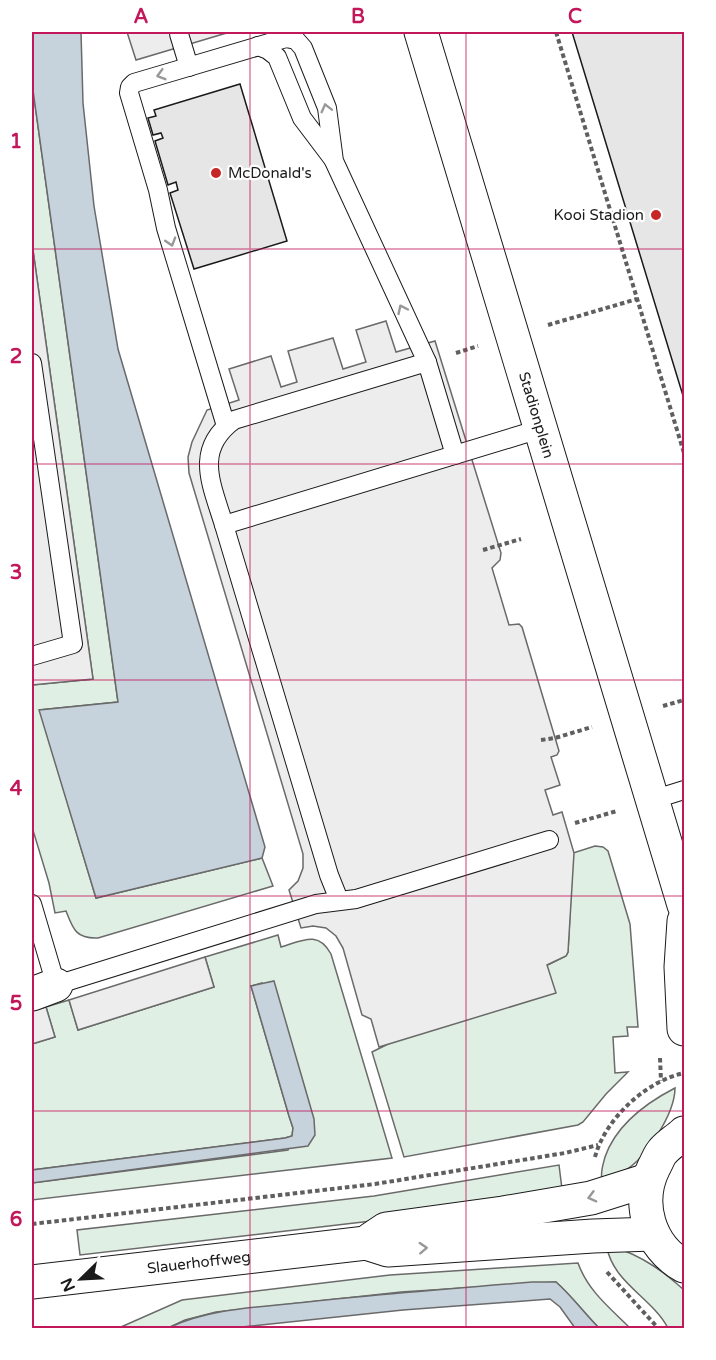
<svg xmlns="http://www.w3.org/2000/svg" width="716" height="1360" viewBox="0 0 716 1360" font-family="'Varela Round',sans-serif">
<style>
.green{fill:#e0efe3;stroke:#6a6a6a;stroke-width:1.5}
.parking{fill:#ededed;stroke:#6a6a6a;stroke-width:1.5}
.water{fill:#c6d2dc;stroke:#6a6a6a;stroke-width:1.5}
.building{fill:#e6e6e6;stroke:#1a1a1a;stroke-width:1.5}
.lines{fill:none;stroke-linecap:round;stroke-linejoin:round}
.service-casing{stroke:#1a1a1a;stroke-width:20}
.minor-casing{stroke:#1a1a1a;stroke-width:35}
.secondary-casing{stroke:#1a1a1a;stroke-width:35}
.path{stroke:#5f5f5f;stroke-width:4;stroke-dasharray:4.5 3;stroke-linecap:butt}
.service{stroke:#fff;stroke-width:18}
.minor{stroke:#fff;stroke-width:33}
.secondary{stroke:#fff;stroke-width:33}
.oneway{stroke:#989898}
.grid{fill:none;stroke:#c2185b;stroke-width:1.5;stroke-opacity:0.55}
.poi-dot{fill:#c62828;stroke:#fff;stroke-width:2}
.labels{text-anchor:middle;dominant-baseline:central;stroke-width:4.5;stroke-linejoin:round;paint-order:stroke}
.poi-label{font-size:15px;fill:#1a1a1a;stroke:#fff;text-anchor:start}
.street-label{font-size:15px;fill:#1a1a1a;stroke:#fff}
.neatline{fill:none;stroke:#c2185b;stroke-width:2}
.grid-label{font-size:20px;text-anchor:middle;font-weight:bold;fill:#c2185b}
</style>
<rect width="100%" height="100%" fill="#fff"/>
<g class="green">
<path d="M 32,83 L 118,702 L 40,710 L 96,898 L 262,858 L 273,886 L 98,938 C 76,939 73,929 66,911 L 55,913 L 49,883 L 32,827 L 32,685 L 93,679 L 32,243 Z"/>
<path d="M 595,846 L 603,847 L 608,851 L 630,924 L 638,1027 L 627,1027 L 628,1036 L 613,1037 L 615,1073 L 628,1072 L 606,1094 L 583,1122 L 578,1125 L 404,1157 L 372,1052 L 566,956 L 568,952 L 573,853 Z"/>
<path d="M 278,935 L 281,947 C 302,941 318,930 331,954 L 392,1158 L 32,1200 L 32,1183 L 288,1150 L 306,1093 L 297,1063 L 262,983 L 251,986 L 289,1116 L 293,1128 L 292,1136 L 285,1138 L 32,1170 L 32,1044 L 55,1037 L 46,1007 L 69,1000 L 78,1030 L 214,987 L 205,957 Z"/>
<path d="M 675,1088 C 675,1113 646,1159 624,1171 C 617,1175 609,1177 602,1180 C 600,1172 603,1165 605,1157 C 616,1125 646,1103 675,1088 Z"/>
<path d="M 559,1165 L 562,1189 L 380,1220 L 80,1255 L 77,1230 L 374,1196 Z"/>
<path d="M 614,1247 C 642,1256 663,1271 684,1290 L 684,1328 L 668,1328 C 652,1298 614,1283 607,1248 Z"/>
<path d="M 578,1263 C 588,1291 610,1308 630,1328 L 599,1328 C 584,1313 572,1296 556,1282 L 401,1292 L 216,1312 L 185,1320 L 168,1328 L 112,1328 L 121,1327 L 182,1300 L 390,1275 Z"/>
</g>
<g class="parking">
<path d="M 127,32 L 230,32 L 136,60 Z"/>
<path d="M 32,243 L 93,679 L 32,685 Z"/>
<path d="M 386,321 L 396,352 L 435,341 L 501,553 L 500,560 L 492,568 L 509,625 L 519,624 L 522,627 L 559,751 L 557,755 L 551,757 L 560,785 L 545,790 L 553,815 L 562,812 L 574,853 L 568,952 L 566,956 L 547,965 L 556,993 L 379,1047 L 371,1019 L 362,1015 L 343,948 L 336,936 L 326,928 L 313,926 L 301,928 L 289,890 L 298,881 L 303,868 L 303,854 L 189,473 L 188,457 L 192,442 L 207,410 L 239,400 L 229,369 L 271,356 L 281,387 L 297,382 L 288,351 L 333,338 L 343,369 L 366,362 L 356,330 Z"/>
<path d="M 205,957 L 214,987 L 78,1030 L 69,1000 Z"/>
<path d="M 46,1007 L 55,1037 L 32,1044 L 32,1011 Z"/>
</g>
<g class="water">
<path d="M 32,32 L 81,32 L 83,103 L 94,206 L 118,349 L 265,847 L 262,858 L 96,898 L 39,710 L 118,702 L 32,83 Z"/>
<path d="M 274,981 L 314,1119 L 315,1135 L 308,1146 L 32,1183 L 32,1170 L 285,1138 L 292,1136 L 293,1128 L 289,1116 L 251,986 Z"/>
<path d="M 532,1282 L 556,1282 C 572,1296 584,1313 599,1328 L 575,1328 L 560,1307 L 550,1299 L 403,1310 L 232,1328 L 168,1328 C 211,1308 260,1307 307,1302 C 382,1294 457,1288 532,1282 Z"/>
</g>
<g class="building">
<path d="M 572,32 L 684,32 L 684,399 Z"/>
<path d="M 240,84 L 287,241 L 194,269 L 170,193 L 178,190 L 176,182 L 168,185 L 155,141 L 163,138 L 161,133 L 153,135 L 148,118 L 156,116 L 154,110 Z"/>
</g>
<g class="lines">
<g class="service-casing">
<g id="service">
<path d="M 179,34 L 189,67"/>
<path d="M 258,46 L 268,50 L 277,57 L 302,118 L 333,159"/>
<path d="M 32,363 L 73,644 L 32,656"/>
<path d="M 226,426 L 166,228 L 158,190 L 129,93 L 130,87 L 134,83 L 286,38 L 296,40 L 303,48 L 327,108 L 334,161 L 427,362"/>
<path d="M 224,525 C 212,485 193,450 234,420 L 427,362 L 455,455"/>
<path d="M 652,800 L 684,790"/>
<path d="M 339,900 L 329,875 L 224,525 L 540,429"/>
<path d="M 32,904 L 56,985 L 316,904 L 356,899 L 549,840"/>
</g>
</g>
<g class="minor-casing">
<g id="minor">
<path id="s1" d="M 421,32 L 684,905"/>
<path d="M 684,921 L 681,967 L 684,1029"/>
<path d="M 32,994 L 56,985"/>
</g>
</g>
<g class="secondary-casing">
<g id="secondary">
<path d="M 684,1133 C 678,1139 669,1144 663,1151 C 659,1155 657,1162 654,1167 C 636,1203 649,1247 684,1266"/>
<path d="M 371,1239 L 386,1229 L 503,1213 L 591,1198 L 648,1180"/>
<path id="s2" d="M 32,1282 L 366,1243 L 388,1250 L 593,1236 L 653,1234"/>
</g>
</g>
<g class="path">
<path d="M 556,32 L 684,453"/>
<path d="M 548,325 L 637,299"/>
<path d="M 456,353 L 478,346"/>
<path d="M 483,550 L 521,539"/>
<path d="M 663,706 L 684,700"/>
<path d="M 541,740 L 555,738 L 592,727"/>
<path d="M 575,823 L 617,811"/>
<path d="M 660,1058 L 661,1081"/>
<path d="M 595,1157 C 605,1119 646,1081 684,1073"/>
<path d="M 32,1224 L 375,1184 L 565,1153 L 598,1145"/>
<path d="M 607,1272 L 658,1328"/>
</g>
<use href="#service" class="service"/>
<use href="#minor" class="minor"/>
<use href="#secondary" class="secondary"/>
</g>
<defs><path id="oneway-chevron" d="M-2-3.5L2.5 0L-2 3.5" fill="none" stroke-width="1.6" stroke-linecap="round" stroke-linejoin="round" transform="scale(1.5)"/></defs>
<g class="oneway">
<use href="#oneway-chevron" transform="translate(161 75) rotate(164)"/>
<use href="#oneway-chevron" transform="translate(326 108) rotate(-104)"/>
<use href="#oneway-chevron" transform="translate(171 242) rotate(73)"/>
<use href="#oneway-chevron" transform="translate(402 309) rotate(-115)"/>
<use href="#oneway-chevron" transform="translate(592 1197) rotate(165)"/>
<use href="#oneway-chevron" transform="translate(423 1248) rotate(-3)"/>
</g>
<path class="grid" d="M 250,32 L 250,1328M 466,32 L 466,1328M 32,249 L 684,249M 32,464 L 684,464M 32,680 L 684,680M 32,896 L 684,896M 32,1111 L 684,1111"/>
<g class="poi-dot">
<circle cx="216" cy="173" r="6"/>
<circle cx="656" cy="215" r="6"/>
</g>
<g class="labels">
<g class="poi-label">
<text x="228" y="173">McDonald's</text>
<text x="644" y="215" text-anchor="end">Kooi Stadion</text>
</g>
<g class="street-label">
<text stroke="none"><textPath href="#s1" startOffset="400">Stadionplein</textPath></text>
<text stroke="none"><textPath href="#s2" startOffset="168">Slauerhoffweg</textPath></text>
</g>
</g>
<rect width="716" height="1360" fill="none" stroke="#ffffff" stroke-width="66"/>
<g transform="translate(81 1279) rotate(246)" stroke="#ffffff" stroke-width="4.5" paint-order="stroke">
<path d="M0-4.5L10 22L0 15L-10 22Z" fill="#1a1a1a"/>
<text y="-9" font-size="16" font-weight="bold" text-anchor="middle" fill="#1a1a1a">N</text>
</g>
<rect x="33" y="33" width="650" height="1294" class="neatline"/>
<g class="grid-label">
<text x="141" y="23">A</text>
<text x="358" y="23">B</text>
<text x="575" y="23">C</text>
<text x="16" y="148">1</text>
<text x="16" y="363">2</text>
<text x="16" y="579">3</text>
<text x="16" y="795">4</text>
<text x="16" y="1010">5</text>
<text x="16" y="1226">6</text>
</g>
</svg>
